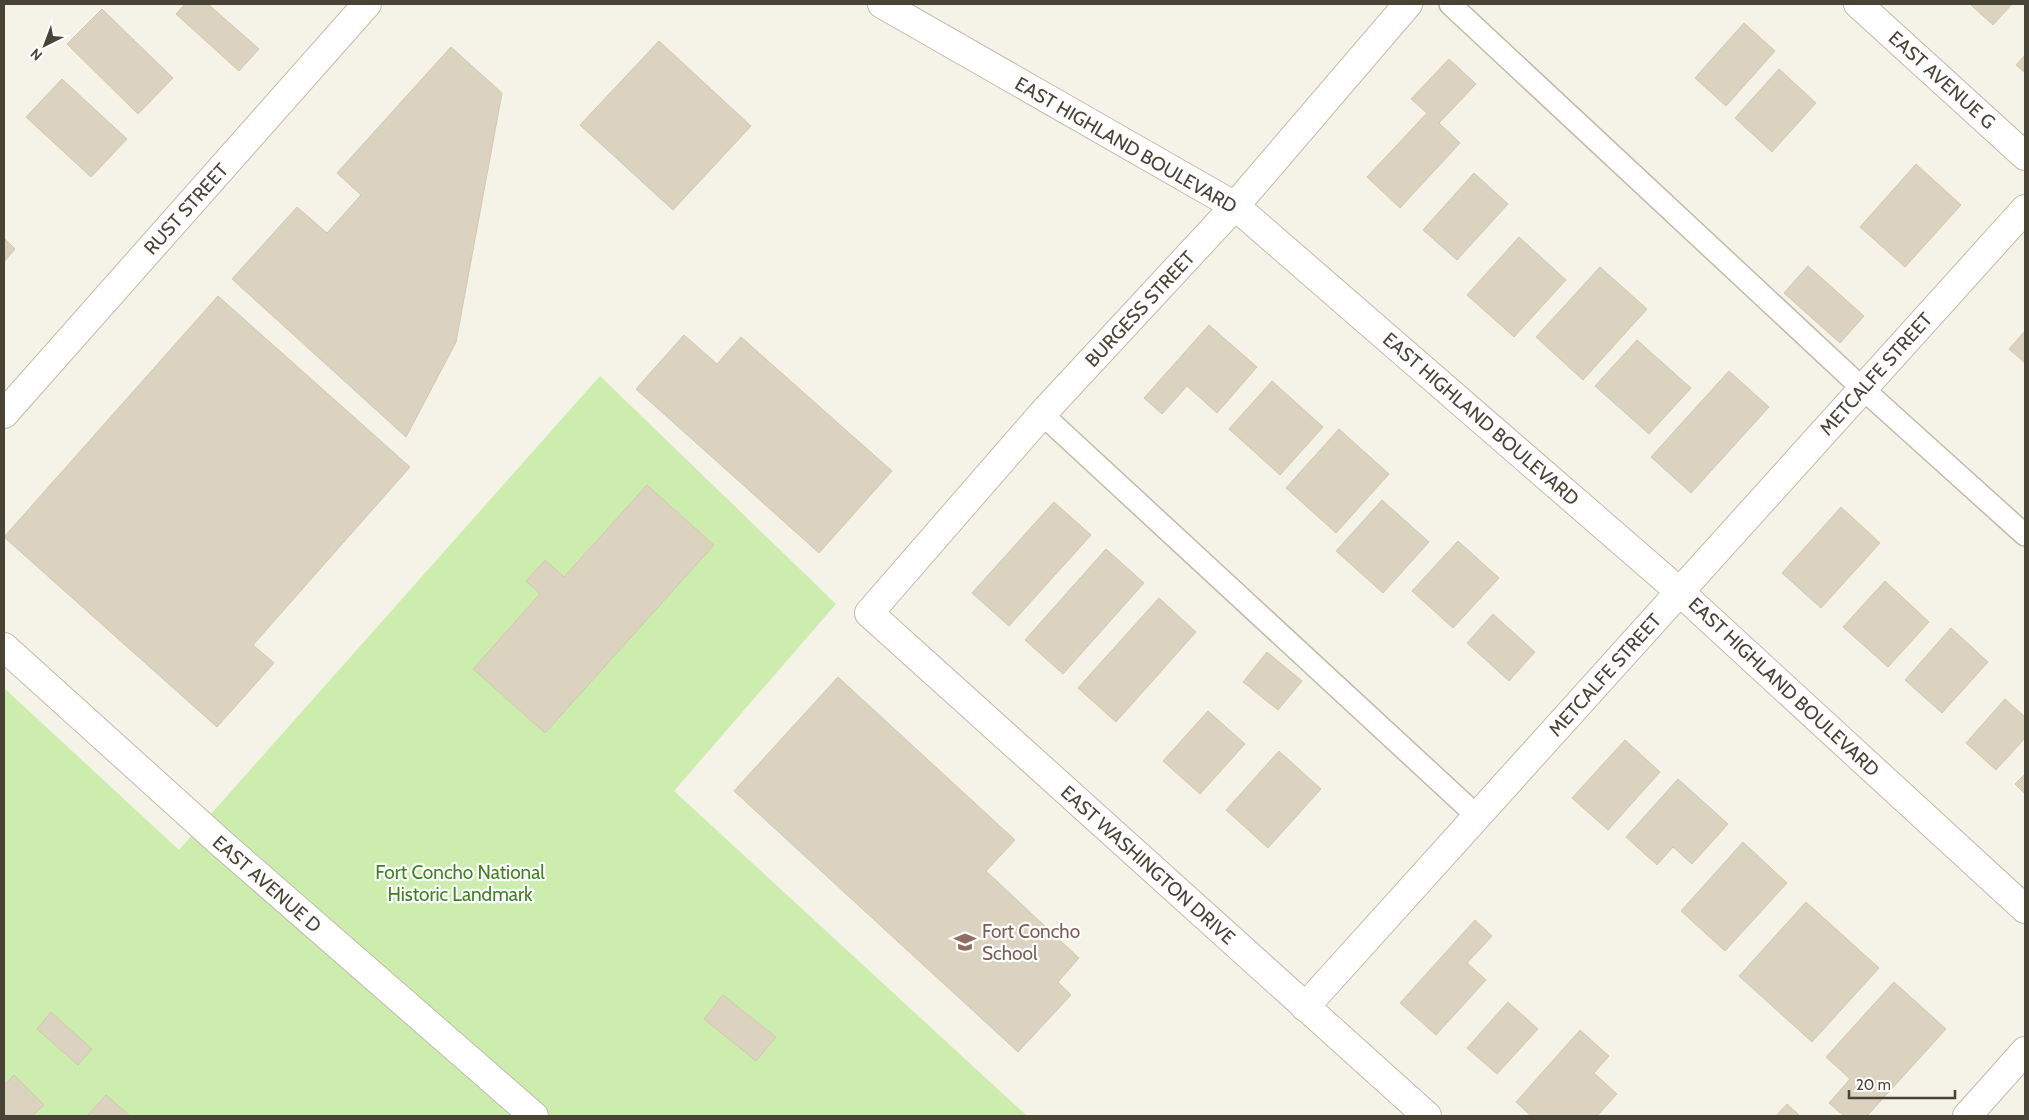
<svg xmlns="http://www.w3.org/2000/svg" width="2029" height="1120" viewBox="0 0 2029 1120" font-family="Cabin,sans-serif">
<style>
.green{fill:#ccedae}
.building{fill:#dbd2bf;stroke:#d3c8af}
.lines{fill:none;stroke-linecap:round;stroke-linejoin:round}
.lane-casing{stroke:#c2bbaa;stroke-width:24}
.street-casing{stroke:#c2bbaa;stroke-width:30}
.lane{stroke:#fff;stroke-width:21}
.street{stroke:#fff;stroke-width:28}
.labels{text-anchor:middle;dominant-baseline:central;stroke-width:4.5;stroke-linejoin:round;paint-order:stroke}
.street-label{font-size:19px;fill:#494336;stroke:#fff}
.park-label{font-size:19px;fill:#408123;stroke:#fff}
.education-label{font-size:19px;fill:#785e54;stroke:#fff;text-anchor:start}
</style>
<rect width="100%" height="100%" fill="#f5f2e8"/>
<path class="green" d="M 600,376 L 836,604 L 674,791 L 1027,1116 L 4,1116 L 4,688 L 179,850 Z"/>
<g class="building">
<path d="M 185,4 L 208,4 L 259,49 L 239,71 L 176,14 Z"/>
<path d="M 1970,4 L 2012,4 L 1993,25 Z"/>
<path d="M 102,9 L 173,78 L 138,114 L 67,44 Z"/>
<path d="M 1744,23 L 1775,51 L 1726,106 L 1695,78 Z"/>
<path d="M 659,41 L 751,126 L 673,210 L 580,125 Z"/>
<path d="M 451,47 L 502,93 L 456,342 L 406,437 L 232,279 L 297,207 L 327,233 L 361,195 L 337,173 Z"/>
<path d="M 2025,55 L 2025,73 L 2016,65 Z"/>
<path d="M 1449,59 L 1476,84 L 1439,123 L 1460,143 L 1400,208 L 1367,177 L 1427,113 L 1411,99 Z"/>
<path d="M 1779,69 L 1816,103 L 1772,152 L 1735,118 Z"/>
<path d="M 62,79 L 127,139 L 91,177 L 26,117 Z"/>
<path d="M 1916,164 L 1961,205 L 1905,267 L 1860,227 Z"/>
<path d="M 1474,173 L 1508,204 L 1457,260 L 1423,230 Z"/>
<path d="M 1519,237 L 1566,280 L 1514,337 L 1467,295 Z"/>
<path d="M 4,238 L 15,249 L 4,262 Z"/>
<path d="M 1808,266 L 1864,316 L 1840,343 L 1784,293 Z"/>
<path d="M 1600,267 L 1647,309 L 1583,380 L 1536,337 Z"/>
<path d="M 218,296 L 410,467 L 253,645 L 274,663 L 217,727 L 4,537 Z"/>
<path d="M 1209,325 L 1257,367 L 1217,413 L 1187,386 L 1162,414 L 1144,398 Z"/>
<path d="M 2025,331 L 2025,363 L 2009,349 Z"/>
<path d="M 684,335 L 717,364 L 741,337 L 892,471 L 819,553 L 636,389 Z"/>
<path d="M 1637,340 L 1691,388 L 1649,434 L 1595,386 Z"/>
<path d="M 1729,371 L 1769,407 L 1691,493 L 1651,457 Z"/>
<path d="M 1272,381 L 1323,427 L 1280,475 L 1229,429 Z"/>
<path d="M 1339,429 L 1389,474 L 1336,533 L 1286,488 Z"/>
<path d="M 647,485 L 714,545 L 545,733 L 473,669 L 540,594 L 526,581 L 545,560 L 564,577 Z"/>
<path d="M 1382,500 L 1429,542 L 1383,593 L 1336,551 Z"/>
<path d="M 1054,502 L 1091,535 L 1009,626 L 972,593 Z"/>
<path d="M 1841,507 L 1880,543 L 1821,608 L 1782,573 Z"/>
<path d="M 1458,541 L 1499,578 L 1453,628 L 1412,591 Z"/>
<path d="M 1106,549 L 1144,583 L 1063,674 L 1025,640 Z"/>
<path d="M 1885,581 L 1929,622 L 1888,667 L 1843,627 Z"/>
<path d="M 1159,598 L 1196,632 L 1116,722 L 1078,688 Z"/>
<path d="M 1493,614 L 1535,652 L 1509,681 L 1467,643 Z"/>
<path d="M 1951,628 L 1988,662 L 1942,713 L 1905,680 Z"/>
<path d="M 1267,652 L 1302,681 L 1278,710 L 1243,682 Z"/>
<path d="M 838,677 L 1015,840 L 986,871 L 1079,958 L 1058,982 L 1071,995 L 1018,1052 L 734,791 Z"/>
<path d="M 2005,699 L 2025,717 L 2025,738 L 1996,770 L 1966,743 Z"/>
<path d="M 1208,711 L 1245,744 L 1200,794 L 1163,761 Z"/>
<path d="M 1625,740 L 1660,772 L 1608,830 L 1572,798 Z"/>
<path d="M 1279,751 L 1321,789 L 1268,848 L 1226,810 Z"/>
<path d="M 2025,774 L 2025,794 L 2015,784 Z"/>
<path d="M 1678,779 L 1728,824 L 1692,864 L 1673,847 L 1657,865 L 1626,837 Z"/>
<path d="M 1743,842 L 1787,883 L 1725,951 L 1681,911 Z"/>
<path d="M 1806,902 L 1879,968 L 1812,1042 L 1739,976 Z"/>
<path d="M 1475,920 L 1492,936 L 1467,963 L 1486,980 L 1436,1035 L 1400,1003 Z"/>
<path d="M 1894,982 L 1946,1029 L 1867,1116 L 1844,1116 L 1829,1103 L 1850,1079 L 1826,1057 Z"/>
<path d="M 723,995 L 776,1037 L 756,1061 L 704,1019 Z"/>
<path d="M 1508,1002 L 1538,1029 L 1497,1074 L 1467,1048 Z"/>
<path d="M 51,1012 L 92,1049 L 78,1065 L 37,1029 Z"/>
<path d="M 1580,1030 L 1609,1056 L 1594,1073 L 1617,1094 L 1597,1116 L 1531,1116 L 1516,1102 Z"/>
<path d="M 14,1075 L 44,1105 L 32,1116 L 4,1116 L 4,1085 Z"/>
<path d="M 106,1095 L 130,1116 L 87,1116 Z"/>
<path d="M 1787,1104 L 1800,1116 L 1776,1116 Z"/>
</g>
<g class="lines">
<g class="lane-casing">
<g id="lane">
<path d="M 1450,4 L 1863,389 L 2025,535"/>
<path d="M 1042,414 L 1477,816"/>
</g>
</g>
<g class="street-casing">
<g id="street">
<path d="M 882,4 L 1235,206 L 1680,592 L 2025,909"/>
<path d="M 1408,4 L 1235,206 L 1042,414 L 869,613 L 1427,1116"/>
<path d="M 1858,4 L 2025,156"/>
<path d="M 4,414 L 367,4"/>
<path d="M 4,647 L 221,843 L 534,1116"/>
<path d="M 1305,1007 L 2025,209"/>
<path d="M 1967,1116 L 2025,1051"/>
</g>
</g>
<use href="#lane" class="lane"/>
<use href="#street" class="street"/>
</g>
<defs>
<g id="school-bare" transform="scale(1.725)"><path d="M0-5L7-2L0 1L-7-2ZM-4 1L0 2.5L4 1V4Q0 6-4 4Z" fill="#8d6e63" stroke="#fff" stroke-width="2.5" paint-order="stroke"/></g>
</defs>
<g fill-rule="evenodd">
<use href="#school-bare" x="965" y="942"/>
</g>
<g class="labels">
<g class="street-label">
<text transform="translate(1942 80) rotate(42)">EAST AVENUE G</text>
<text transform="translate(1126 145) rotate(30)">EAST HIGHLAND BOULEVARD</text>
<text transform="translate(186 209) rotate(-48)">RUST STREET</text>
<text transform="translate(1140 309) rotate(-47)">BURGESS STREET</text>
<text transform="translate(1876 374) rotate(-48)">METCALFE STREET</text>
<text transform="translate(1481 419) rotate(41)">EAST HIGHLAND BOULEVARD</text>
<text transform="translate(1605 675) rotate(-48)">METCALFE STREET</text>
<text transform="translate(1784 687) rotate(43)">EAST HIGHLAND BOULEVARD</text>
<text transform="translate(1148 865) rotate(42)">EAST WASHINGTON DRIVE</text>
<text transform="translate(267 884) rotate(41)">EAST AVENUE D</text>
</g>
<g class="park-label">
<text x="460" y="872">Fort Concho National<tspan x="460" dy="22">Historic Landmark</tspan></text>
</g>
<g class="education-label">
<text x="982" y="931">Fort Concho<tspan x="982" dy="22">School</tspan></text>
</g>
</g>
<rect width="2029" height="1120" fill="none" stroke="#494336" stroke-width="10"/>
<g transform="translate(45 45) rotate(222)" stroke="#ffffff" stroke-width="4" paint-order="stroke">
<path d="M0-4L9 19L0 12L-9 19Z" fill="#494336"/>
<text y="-8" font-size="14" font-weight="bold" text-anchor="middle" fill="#494336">N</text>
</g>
<path d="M1849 1090v8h106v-8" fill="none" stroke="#494336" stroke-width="2.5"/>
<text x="1856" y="1090" font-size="15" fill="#494336" stroke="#ffffff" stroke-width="4" paint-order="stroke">20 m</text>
</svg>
